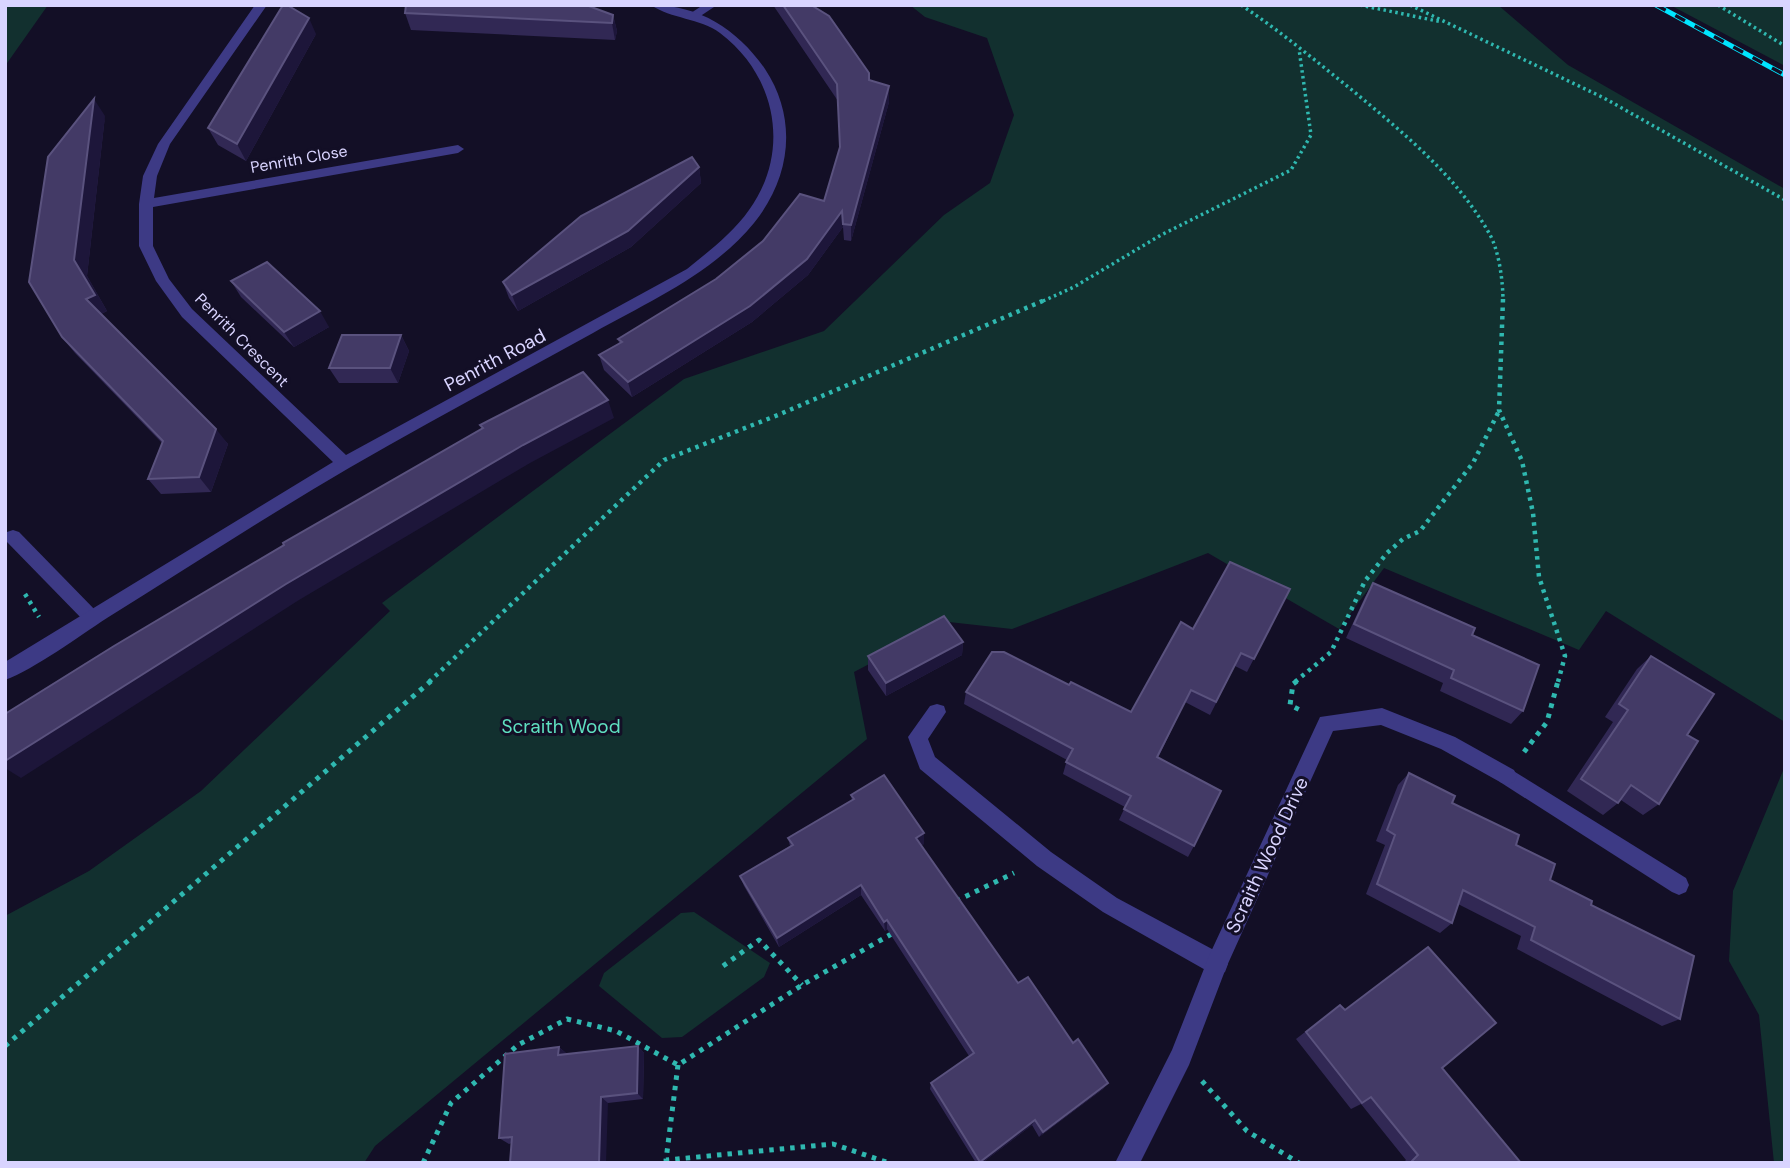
<svg xmlns="http://www.w3.org/2000/svg" width="1790" height="1168" viewBox="0 0 1790 1168" font-family="'DM Sans',sans-serif">
<style>
.green{fill:#12302f}
.lines{fill:none;stroke-linecap:round;stroke-linejoin:round}
.path-far2{stroke:#2fb8b0;stroke-width:3.5;stroke-dasharray:2.5 3.5;stroke-linecap:butt}
.path-far1{stroke:#2fb8b0;stroke-width:4.5;stroke-dasharray:3.5 5;stroke-linecap:butt}
.path{stroke:#2fb8b0;stroke-width:5;stroke-dasharray:4.5 6;stroke-linecap:butt}
.lane{fill:#3d3a85;fill-rule:evenodd}
.street{fill:#3d3a85;fill-rule:evenodd}
.rail-casing{stroke:#00e5ff;stroke-width:5}
.rail{stroke:#130f26;stroke-width:3.5;stroke-dasharray:11;stroke-linecap:butt}
.wall{fill:#312854}
.shaded-wall{fill:#1d163a}
.building{fill:#433a66;stroke:#5a527e;stroke-width:2}
.labels{text-anchor:middle;dominant-baseline:central;stroke-width:6;stroke-linejoin:round;paint-order:stroke}
.far-street-label{font-size:16px;fill:#d9d4ff;stroke:#130f26}
.street-label{font-size:19px;fill:#d9d4ff;stroke:#130f26}
.park-label{font-size:19px;fill:#5fe0c0;stroke:#130f26}
</style>
<rect width="100%" height="100%" fill="#130f26"/>
<g class="green">
<path d="M 5,5 L 48,5 L 5,66 Z"/>
<path d="M 910,5 L 1498,5 L 1568,65 L 1785,189 L 1785,722 L 1606,611 L 1579,650 L 1384,568 L 1339,629 L 1208,553 L 1012,629 L 949,622 L 854,672 L 867,739 L 375,1146 L 364,1163 L 5,1163 L 5,916 L 89,871 L 201,791 L 390,611 L 382,603 L 684,379 L 824,331 L 944,215 L 990,183 L 1014,115 L 987,38 L 925,17 Z"/>
<path d="M 1670,5 L 1785,5 L 1785,66 Z"/>
<path d="M 1785,766 L 1785,1163 L 1774,1163 L 1759,1015 L 1729,961 L 1733,891 Z"/>
<path d="M 694,912 L 770,963 L 764,977 L 682,1037 L 662,1038 L 599,986 L 604,973 L 681,913 Z"/>
</g>
<g class="lines">
<g class="path-far2">
<path d="M 1241,5 C 1280,31 1316,61 1352,90 C 1402,132 1456,175 1489,233 C 1499,250 1503,281 1503,301"/>
<path d="M 1360,5 L 1442,22"/>
<path d="M 1410,5 L 1604,98 L 1785,200"/>
<path d="M 1718,5 L 1785,46"/>
<path d="M 1043,301 L 1074,287 L 1161,235 L 1291,170 L 1311,135 L 1299,49"/>
</g>
<g class="path-far1">
<path d="M 1503,299 L 1499,410 L 1522,461 L 1533,513 L 1539,577 L 1565,656 L 1558,682"/>
<path d="M 25,594 L 39,617"/>
<path d="M 429,682 L 664,460 L 778,415 L 1047,299"/>
<path d="M 1295,682 L 1331,652 L 1365,581 L 1387,553 L 1403,539 L 1420,531 L 1473,463 L 1499,411"/>
</g>
<g class="path">
<path d="M 1297,681 L 1293,684 L 1290,705 L 1300,710"/>
<path d="M 1524,752 L 1547,722 L 1558,681"/>
<path d="M 956,901 L 1014,873"/>
<path d="M 723,966 L 759,940 L 802,985"/>
<path d="M 5,1046 L 431,681"/>
<path d="M 678,1065 L 666,1160 L 833,1144 L 889,1163"/>
<path d="M 1202,1081 L 1247,1131 L 1299,1163"/>
<path d="M 423,1163 L 451,1103 L 518,1045 L 567,1019 L 616,1031 L 678,1065 L 802,985 L 895,932"/>
</g>
<g class="lane">
<path d="M 703,5 L 717,5 L 696,19 L 688,19 L 688,15 Z"/>
<path d="M 13,530 L 19,532 L 98,613 L 101,618 L 98,623 L 92,626 L 86,623 L 7,542 L 7,532 Z"/>
<path d="M 937,704 L 944,706 L 946,712 L 928,739 L 935,757 L 1051,852 L 1117,898 L 1225,956 L 1228,964 L 1225,972 L 1217,975 L 1209,972 L 1103,912 L 1037,866 L 920,769 L 908,737 L 930,706 Z"/>
<path d="M 1507,767 L 1686,878 L 1689,885 L 1686,892 L 1679,895 L 1672,892 L 1500,782 L 1497,776 L 1500,770 Z"/>
</g>
<g class="street">
<path d="M 255,5 L 267,5 L 170,144 L 157,176 L 154,198 L 458,145 L 464,149 L 458,153 L 153,207 L 153,246 L 169,279 L 192,309 L 346,455 L 687,269 C 709,251 733,233 749,210 C 791,152 777,76 720,33 C 700,18 671,19 651,5 C 700,5 738,30 765,69 C 798,119 791,177 754,223 C 712,274 650,301 593,333 C 512,378 429,421 349,468 C 267,516 187,568 107,618 C 79,636 35,669 5,680 L 5,662 L 333,462 L 182,317 L 156,281 L 139,246 L 139,204 L 143,176 L 158,144 Z"/>
<path d="M 1382,708 L 1455,737 L 1514,770 L 1517,776 L 1514,782 L 1507,785 L 1500,782 L 1441,749 L 1381,725 L 1333,731 L 1226,968 L 1189,1065 L 1140,1163 L 1115,1163 L 1172,1050 L 1209,956 L 1320,717 Z"/>
</g>
<g class="rail-casing">
<path id="rail" d="M 1656,5 L 1785,75"/>
</g>
<use href="#rail" class="rail"/>
</g>
<g class="wall">
<path d="M 773,5 L 811,5 L 869,80 L 889,102 L 851,241 L 844,240 L 843,227 L 808,275 L 752,322 L 632,397 L 604,370 L 599,355 L 619,343 L 618,339 L 716,279 L 763,241 L 824,201 L 840,147 L 838,101 Z"/>
<path d="M 405,13 L 613,15 L 617,31 L 615,40 L 411,30 Z"/>
<path d="M 316,34 L 246,161 L 218,145 L 208,128 Z"/>
<path d="M 105,116 L 87,276 L 107,311 L 101,314 L 228,444 L 211,492 L 161,494 L 148,479 L 162,443 L 75,353 L 62,337 Z"/>
<path d="M 699,167 L 701,183 L 631,247 L 518,311 L 509,298 L 503,282 Z"/>
<path d="M 231,281 L 329,327 L 294,347 L 241,297 Z"/>
<path d="M 401,335 L 409,351 L 398,383 L 339,383 L 329,368 Z"/>
<path d="M 1373,583 L 1472,635 L 1523,711 L 1511,724 L 1440,691 L 1443,683 L 1346,638 L 1365,597 Z"/>
<path d="M 1290,589 L 1247,672 L 1235,666 L 1210,715 L 1185,702 L 1158,758 L 1194,846 L 1188,857 L 1119,820 L 1125,807 L 1063,774 L 1067,760 L 964,704 L 966,692 L 1069,685 L 1131,712 L 1193,629 Z"/>
<path d="M 963,642 L 962,655 L 886,696 L 868,670 L 868,656 Z"/>
<path d="M 1651,656 L 1687,735 L 1659,804 L 1643,815 L 1621,800 L 1618,803 L 1603,815 L 1567,791 L 1613,722 L 1605,717 L 1637,669 Z"/>
<path d="M 1409,773 L 1516,845 L 1550,880 L 1591,905 L 1680,1019 L 1662,1026 L 1517,949 L 1521,936 L 1458,904 L 1452,923 L 1440,933 L 1366,894 L 1385,845 L 1376,841 L 1398,785 Z"/>
<path d="M 851,795 L 924,833 L 924,844 L 921,845 L 1018,983 L 1108,1083 L 1103,1089 L 1039,1137 L 1032,1125 L 982,1163 L 976,1163 L 930,1089 L 931,1083 L 969,1056 L 887,929 L 885,931 L 861,895 L 779,947 L 744,886 L 740,876 L 790,846 L 788,838 L 852,801 Z"/>
<path d="M 1340,1005 L 1345,1010 L 1442,1068 L 1521,1163 L 1403,1163 L 1406,1160 L 1361,1104 L 1351,1109 L 1296,1039 Z"/>
<path d="M 638,1046 L 644,1053 L 643,1099 L 608,1103 L 512,1143 L 509,1144 L 499,1138 L 559,1047 L 567,1054 Z"/>
</g>
<g class="shaded-wall">
<path d="M 613,15 L 617,31 L 615,40 L 612,23 Z"/>
<path d="M 309,18 L 316,34 L 246,161 L 237,144 Z"/>
<path d="M 889,86 L 889,102 L 851,241 L 851,225 Z"/>
<path d="M 94,99 L 105,116 L 87,276 L 107,311 L 99,315 L 86,299 L 74,260 Z"/>
<path d="M 699,167 L 701,183 L 631,247 L 518,311 L 512,295 Z"/>
<path d="M 842,211 L 843,227 L 808,275 L 752,322 L 632,397 L 628,382 Z"/>
<path d="M 320,311 L 329,327 L 294,347 L 284,332 Z"/>
<path d="M 401,335 L 409,351 L 398,383 L 390,368 Z"/>
<path d="M 608,400 L 614,418 L 530,463 L 299,600 L 21,778 L 5,768 L 5,761 L 286,584 L 523,445 Z"/>
<path d="M 216,429 L 228,444 L 211,492 L 199,477 Z"/>
<path d="M 963,642 L 962,655 L 886,696 L 886,683 Z"/>
<path d="M 924,833 L 924,844 L 916,849 L 916,838 Z"/>
<path d="M 861,885 L 861,895 L 779,947 L 777,938 Z"/>
<path d="M 887,920 L 887,929 L 885,931 L 884,922 Z"/>
<path d="M 638,1046 L 644,1053 L 643,1099 L 637,1093 Z"/>
<path d="M 559,1047 L 567,1054 L 566,1062 L 558,1055 Z"/>
<path d="M 1108,1083 L 1103,1089 L 1039,1137 L 1043,1132 Z"/>
<path d="M 601,1097 L 608,1103 L 606,1163 L 599,1163 Z"/>
<path d="M 1035,1120 L 1032,1125 L 982,1163 L 979,1163 Z"/>
</g>
<g class="building">
<path d="M 283,5 L 287,5 L 309,18 L 237,144 L 208,128 Z"/>
<path d="M 406,5 L 586,5 L 613,15 L 612,23 L 405,13 Z"/>
<path d="M 783,5 L 811,5 L 829,16 L 869,73 L 869,80 L 889,86 L 851,225 L 843,224 L 842,211 L 807,259 L 750,306 L 628,382 L 599,355 L 622,342 L 618,339 L 716,279 L 763,241 L 800,194 L 824,201 L 840,147 L 837,84 Z"/>
<path d="M 94,99 L 74,260 L 95,295 L 86,299 L 216,429 L 199,477 L 148,479 L 163,441 L 62,337 L 29,282 L 48,157 Z"/>
<path d="M 692,157 L 699,167 L 628,231 L 512,295 L 503,282 L 581,216 Z"/>
<path d="M 267,262 L 320,311 L 284,332 L 231,281 Z"/>
<path d="M 342,335 L 401,335 L 390,368 L 329,368 Z"/>
<path d="M 583,372 L 608,400 L 523,445 L 286,584 L 5,761 L 5,714 L 114,646 L 284,545 L 283,543 L 483,428 L 480,425 Z"/>
<path d="M 1230,562 L 1290,589 L 1254,659 L 1241,653 L 1216,702 L 1191,690 L 1157,757 L 1221,791 L 1194,846 L 1124,809 L 1131,796 L 1066,762 L 1073,749 L 966,692 L 992,652 L 1004,652 L 1069,685 L 1071,682 L 1131,712 L 1181,622 L 1193,629 Z"/>
<path d="M 1373,583 L 1475,628 L 1472,635 L 1539,665 L 1523,711 L 1451,678 L 1454,670 L 1354,624 Z"/>
<path d="M 944,616 L 963,642 L 886,683 L 868,656 Z"/>
<path d="M 1651,656 L 1714,694 L 1687,735 L 1698,741 L 1659,804 L 1631,785 L 1618,803 L 1581,779 L 1628,710 L 1619,704 Z"/>
<path d="M 1409,773 L 1455,796 L 1452,803 L 1519,835 L 1516,845 L 1555,864 L 1550,880 L 1592,901 L 1591,905 L 1694,956 L 1680,1019 L 1531,940 L 1535,927 L 1463,890 L 1452,923 L 1377,884 L 1395,835 L 1387,830 Z"/>
<path d="M 884,775 L 924,833 L 916,838 L 1018,983 L 1028,977 L 1073,1043 L 1078,1039 L 1108,1083 L 1043,1132 L 1035,1120 L 980,1162 L 931,1083 L 974,1053 L 887,920 L 884,922 L 861,885 L 777,938 L 740,876 L 793,845 L 788,838 L 854,799 L 851,795 Z"/>
<path d="M 1428,947 L 1496,1023 L 1442,1068 L 1521,1163 L 1410,1163 L 1418,1155 L 1371,1097 L 1362,1103 L 1306,1032 L 1340,1005 L 1345,1010 Z"/>
<path d="M 638,1046 L 637,1093 L 601,1097 L 599,1163 L 510,1163 L 512,1137 L 499,1138 L 505,1054 L 559,1047 L 558,1055 Z"/>
</g>
<g class="labels">
<g class="far-street-label">
<text transform="translate(299 159) rotate(-10)">Penrith Close</text>
<text transform="translate(242 340) rotate(45)">Penrith Crescent</text>
</g>
<g class="street-label">
<text transform="translate(495 360) rotate(-28)">Penrith Road</text>
<text transform="translate(1267 855) rotate(-65)">Scraith Wood Drive</text>
</g>
<g class="park-label">
<text x="561" y="726">Scraith Wood</text>
</g>
</g>
<rect width="1790" height="1168" fill="none" stroke="#d9d4ff" stroke-width="14"/>
</svg>
